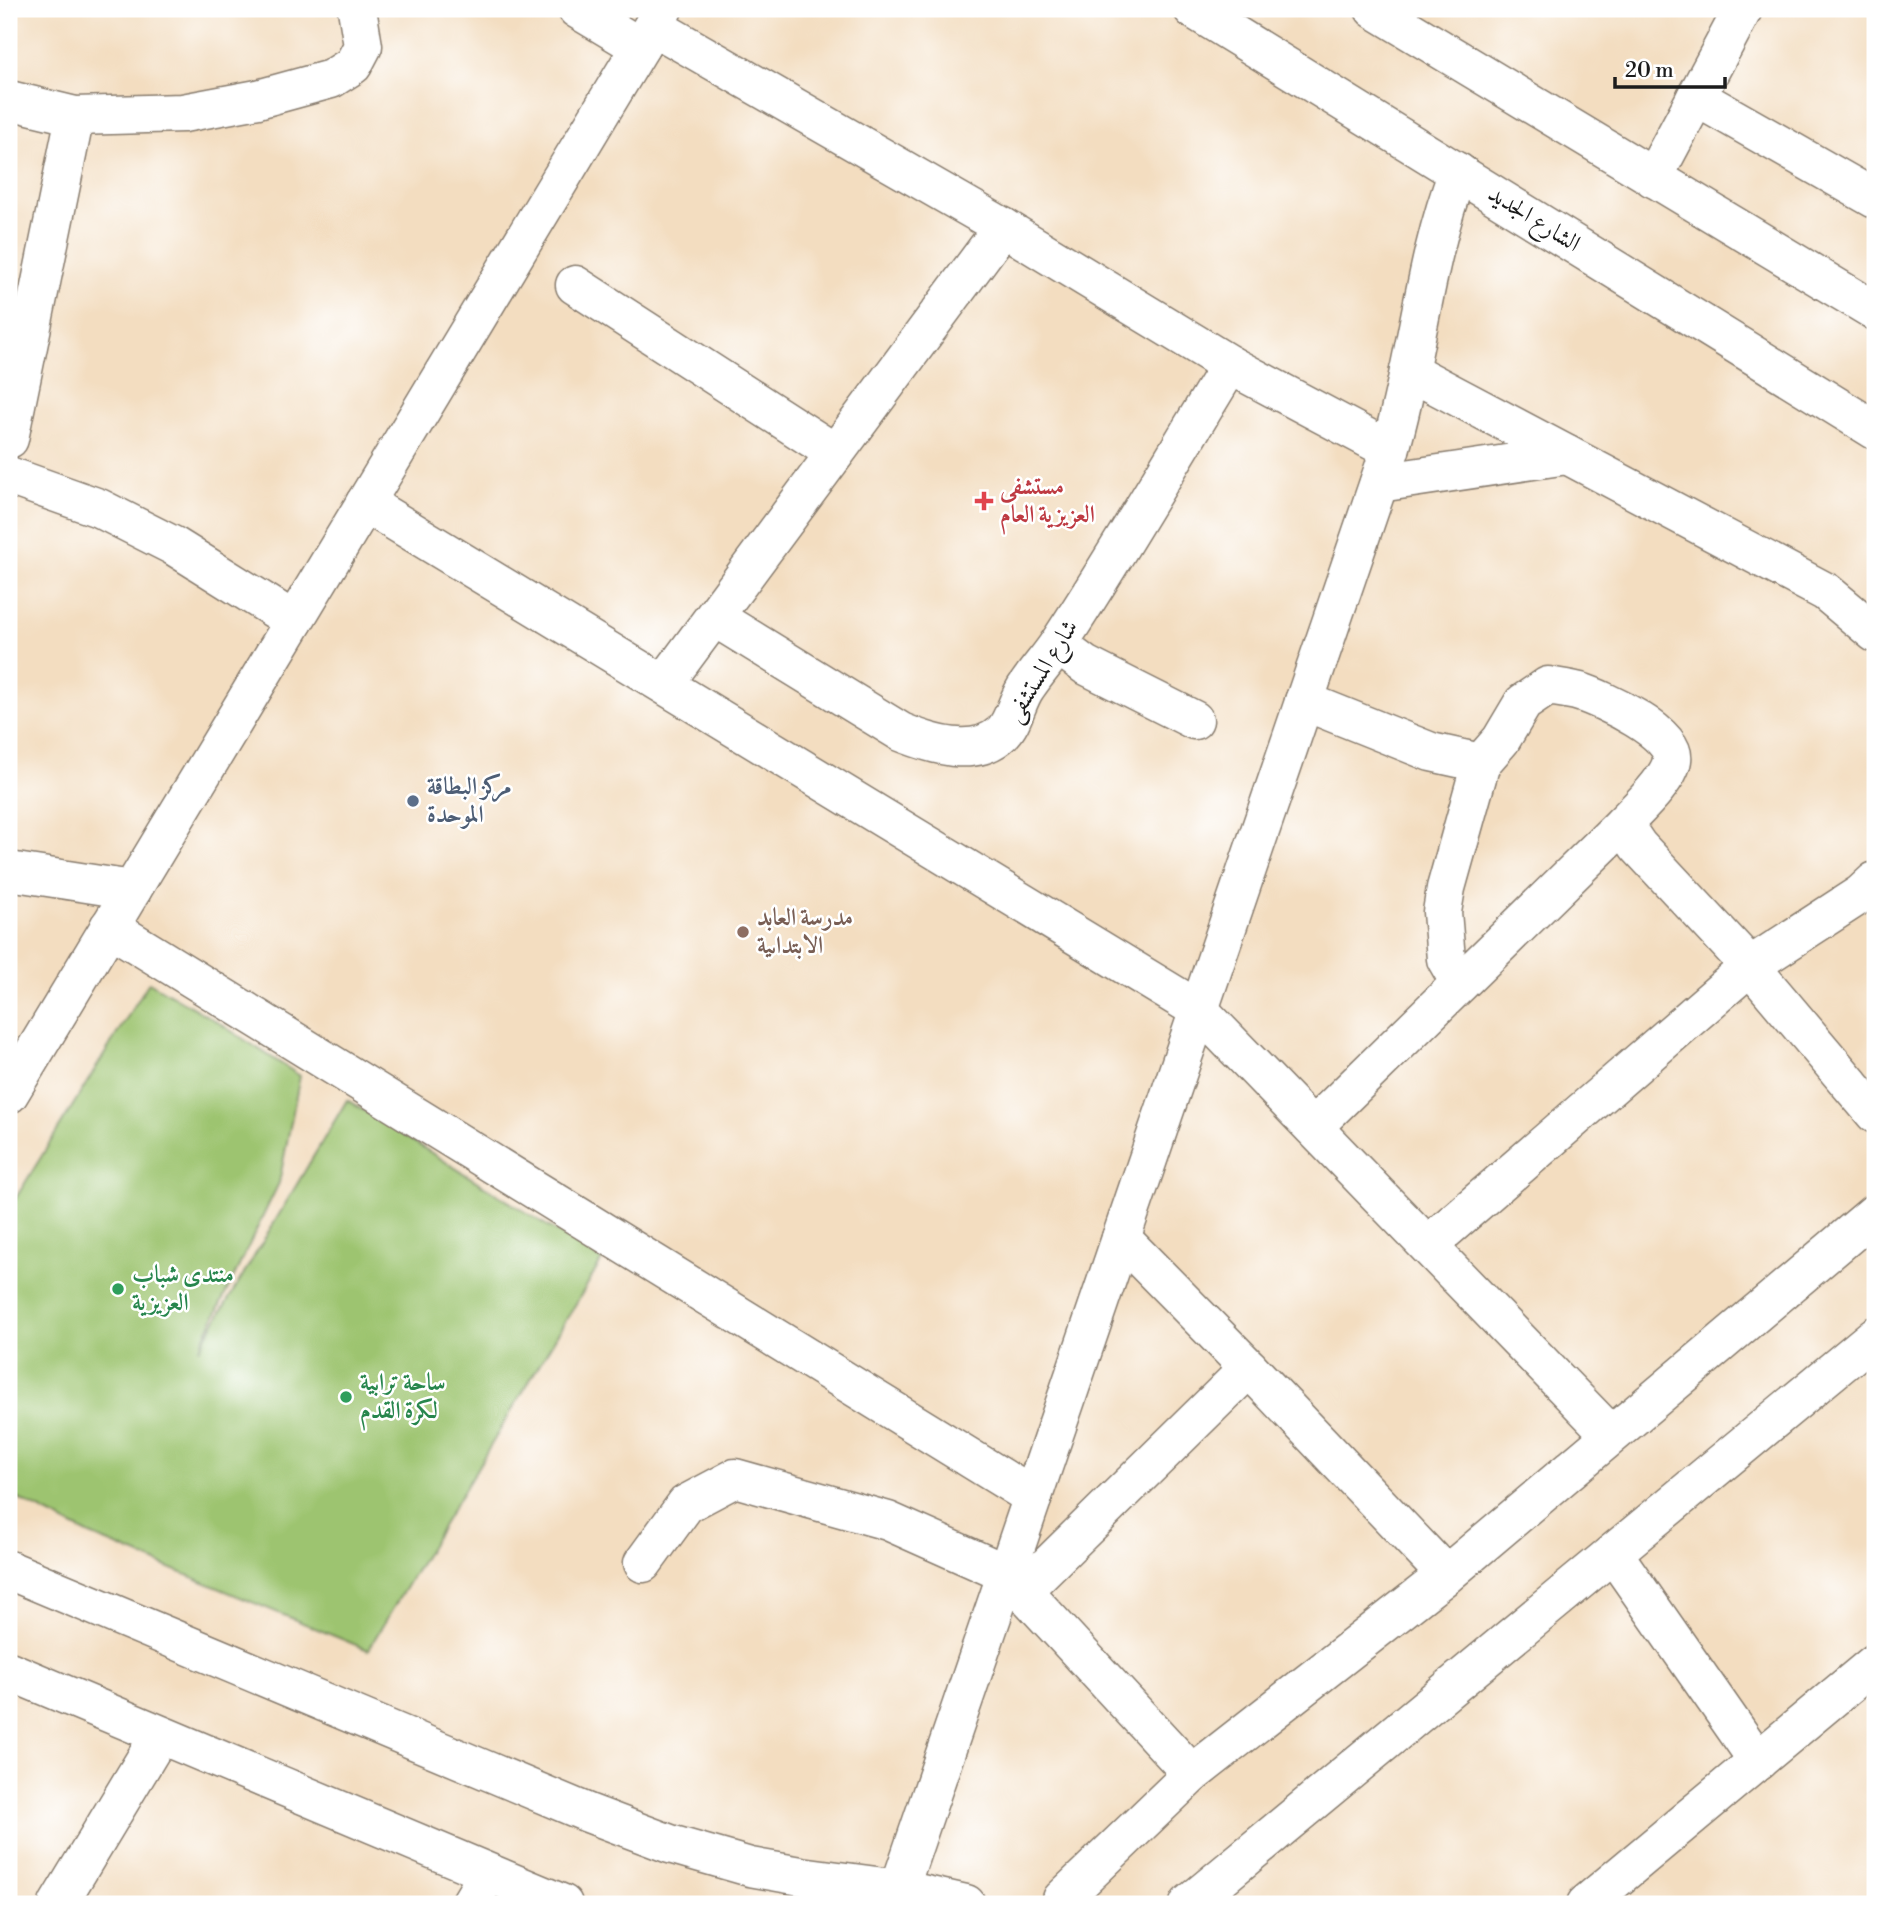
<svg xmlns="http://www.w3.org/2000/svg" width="1884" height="1913" viewBox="0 0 1884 1913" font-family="'Libre Bodoni',Amiri,serif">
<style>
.green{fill:#9dc470;stroke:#5c7046;stroke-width:2}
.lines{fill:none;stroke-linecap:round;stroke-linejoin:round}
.minor-casing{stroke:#887c6e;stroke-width:41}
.major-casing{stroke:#887c6e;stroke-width:41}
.minor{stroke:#fff;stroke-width:38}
.major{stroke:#fff;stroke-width:38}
.health-dot{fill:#e0444e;stroke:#fff;stroke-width:2.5}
.service-dot{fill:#5c6f8a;stroke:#fff;stroke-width:2.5}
.education-dot{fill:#8d6e63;stroke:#fff;stroke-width:2.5}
.leisure-dot{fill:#2e9e5b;stroke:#fff;stroke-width:2.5}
.labels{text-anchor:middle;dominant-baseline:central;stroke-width:5;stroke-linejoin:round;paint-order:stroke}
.street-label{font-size:24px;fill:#1c1c1c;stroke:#fff}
.health-label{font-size:24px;font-weight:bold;fill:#be3a42;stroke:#fff;text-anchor:start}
.service-label{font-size:24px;font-weight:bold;fill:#4e5e75;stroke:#fff;text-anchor:start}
.education-label{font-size:24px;font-weight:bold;fill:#785e54;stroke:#fff;text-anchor:start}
.leisure-label{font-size:24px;font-weight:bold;fill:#27864d;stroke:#fff;text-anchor:start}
</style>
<rect width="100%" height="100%" fill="#fff"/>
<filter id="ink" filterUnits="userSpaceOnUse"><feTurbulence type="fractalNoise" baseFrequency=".0143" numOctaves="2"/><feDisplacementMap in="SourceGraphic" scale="14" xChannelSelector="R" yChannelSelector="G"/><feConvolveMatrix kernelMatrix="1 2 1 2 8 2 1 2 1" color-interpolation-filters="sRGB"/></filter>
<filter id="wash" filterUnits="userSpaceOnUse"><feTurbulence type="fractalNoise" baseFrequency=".00686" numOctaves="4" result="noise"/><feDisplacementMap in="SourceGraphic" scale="28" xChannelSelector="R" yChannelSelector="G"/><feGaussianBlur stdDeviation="1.57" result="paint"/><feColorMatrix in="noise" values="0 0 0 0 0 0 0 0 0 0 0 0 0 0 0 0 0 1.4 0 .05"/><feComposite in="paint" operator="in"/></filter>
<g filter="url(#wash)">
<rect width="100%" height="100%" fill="#f3ddc0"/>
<path class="green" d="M 149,982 L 216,1021 L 300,1076 L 279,1183 L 199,1349 L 347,1100 L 602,1260 L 368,1650 L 90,1535 L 9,1494 L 9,1209 Z"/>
</g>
<g filter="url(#ink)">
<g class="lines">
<g class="minor-casing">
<g id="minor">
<path d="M 577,9 L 640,47"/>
<path d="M 653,26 L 1003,227 L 1230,365 L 1390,450"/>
<path d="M 1696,97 L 1875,199"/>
<path d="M 9,100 L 75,116 L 183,113 L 258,99 L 331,79 L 353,65 L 363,46 L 357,9"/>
<path d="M 1653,178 L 1743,9"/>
<path d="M 575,285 L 835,453"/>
<path d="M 1409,371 L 1826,592 L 1875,633"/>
<path d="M 9,439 L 75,116"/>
<path d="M 9,476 L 99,508 L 174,546 L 294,621"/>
<path d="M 1379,483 L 1567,455"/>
<path d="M 365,503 L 1199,1010 L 1611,1435"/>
<path d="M 714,617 L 901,732 C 931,744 975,759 1002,733 C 1014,722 1017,699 1027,686 C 1037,671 1049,658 1059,643 C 1119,552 1173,458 1230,365"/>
<path d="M 1058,645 L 1085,665 L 1194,720"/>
<path d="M 664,684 L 1003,227"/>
<path d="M 1304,701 L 1431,752 L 1481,763 L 1501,740 L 1523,703 L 1548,686 C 1559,688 1570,689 1580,692 C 1602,699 1677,733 1672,760 C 1669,780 1636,810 1623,824 L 1638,846 L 1750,966 L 1875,1114"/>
<path d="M 9,871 L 132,890"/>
<path d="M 109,927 L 1033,1497"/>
<path d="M 1460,983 L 1446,959 L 1442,912 L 1446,888 L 1481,763"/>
<path d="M 9,1094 L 663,9"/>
<path d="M 1313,1127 L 1623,824"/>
<path d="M 1121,1238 L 1249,1368 L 1446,1575"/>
<path d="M 1428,1245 L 1750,966 L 1861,894 L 1875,881"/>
<path d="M 1613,1553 L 1758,1761"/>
<path d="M 643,1563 L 686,1504 L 735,1478 L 888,1521 L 1007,1574 L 1192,1774"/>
<path d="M 9,1570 L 588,1813 L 670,1844 L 750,1867 L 801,1876 L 899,1889 L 966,1904"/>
<path d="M 1022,1591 L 1249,1368"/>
<path d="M 9,1671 L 563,1904"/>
<path d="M 899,1889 L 1390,450 C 1417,358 1424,261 1458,172"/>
<path d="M 1062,1899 L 1192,1774 L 1446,1575 L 1875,1213"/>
<path d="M 58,1904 L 160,1735"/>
<path d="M 470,1904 L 488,1874"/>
<path d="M 1189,1904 L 1875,1336"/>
<path d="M 1586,1904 L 1875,1663"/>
</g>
</g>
<g class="major-casing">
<g id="major">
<path d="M 1193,9 L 1875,430"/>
<path d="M 1374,9 L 1875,311"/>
</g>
</g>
<use href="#minor" class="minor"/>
<use href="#major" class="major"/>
</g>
</g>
<path class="health-dot" d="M980.5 490.5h7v7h7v7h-7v7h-7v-7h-7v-7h7z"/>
<circle class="service-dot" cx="413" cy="801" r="7"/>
<circle class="education-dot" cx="743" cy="932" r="7"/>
<g class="leisure-dot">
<circle cx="118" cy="1289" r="7"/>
<circle cx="346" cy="1397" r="7"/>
</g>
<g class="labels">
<g class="street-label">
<text transform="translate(1534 219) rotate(32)">الشارع الجديد</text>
<text transform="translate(1042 671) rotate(-58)">شارع المستشفى</text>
</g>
<g class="health-label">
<text x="1000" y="487">مستشفى<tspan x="1000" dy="28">العزيزية العام</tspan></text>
</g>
<g class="service-label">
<text x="427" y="787">مركز البطاقة<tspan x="427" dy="28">الموحدة</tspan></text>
</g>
<g class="education-label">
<text x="757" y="918">مدرسة العابد<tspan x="757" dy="28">الابتداىية</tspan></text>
</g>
<g class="leisure-label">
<text x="132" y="1275">منتدى شباب<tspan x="132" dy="28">العزيزية</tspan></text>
<text x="360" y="1383">ساحة ترابية<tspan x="360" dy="28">لكرة القدم</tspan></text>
</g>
</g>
<rect width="1884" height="1913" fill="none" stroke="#fff" stroke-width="35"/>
<path d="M1615 77v10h110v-10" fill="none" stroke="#1c1c1c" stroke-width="3.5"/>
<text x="1625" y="77" font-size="21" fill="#1c1c1c" stroke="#ffffff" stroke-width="5" paint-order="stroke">20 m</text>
</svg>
